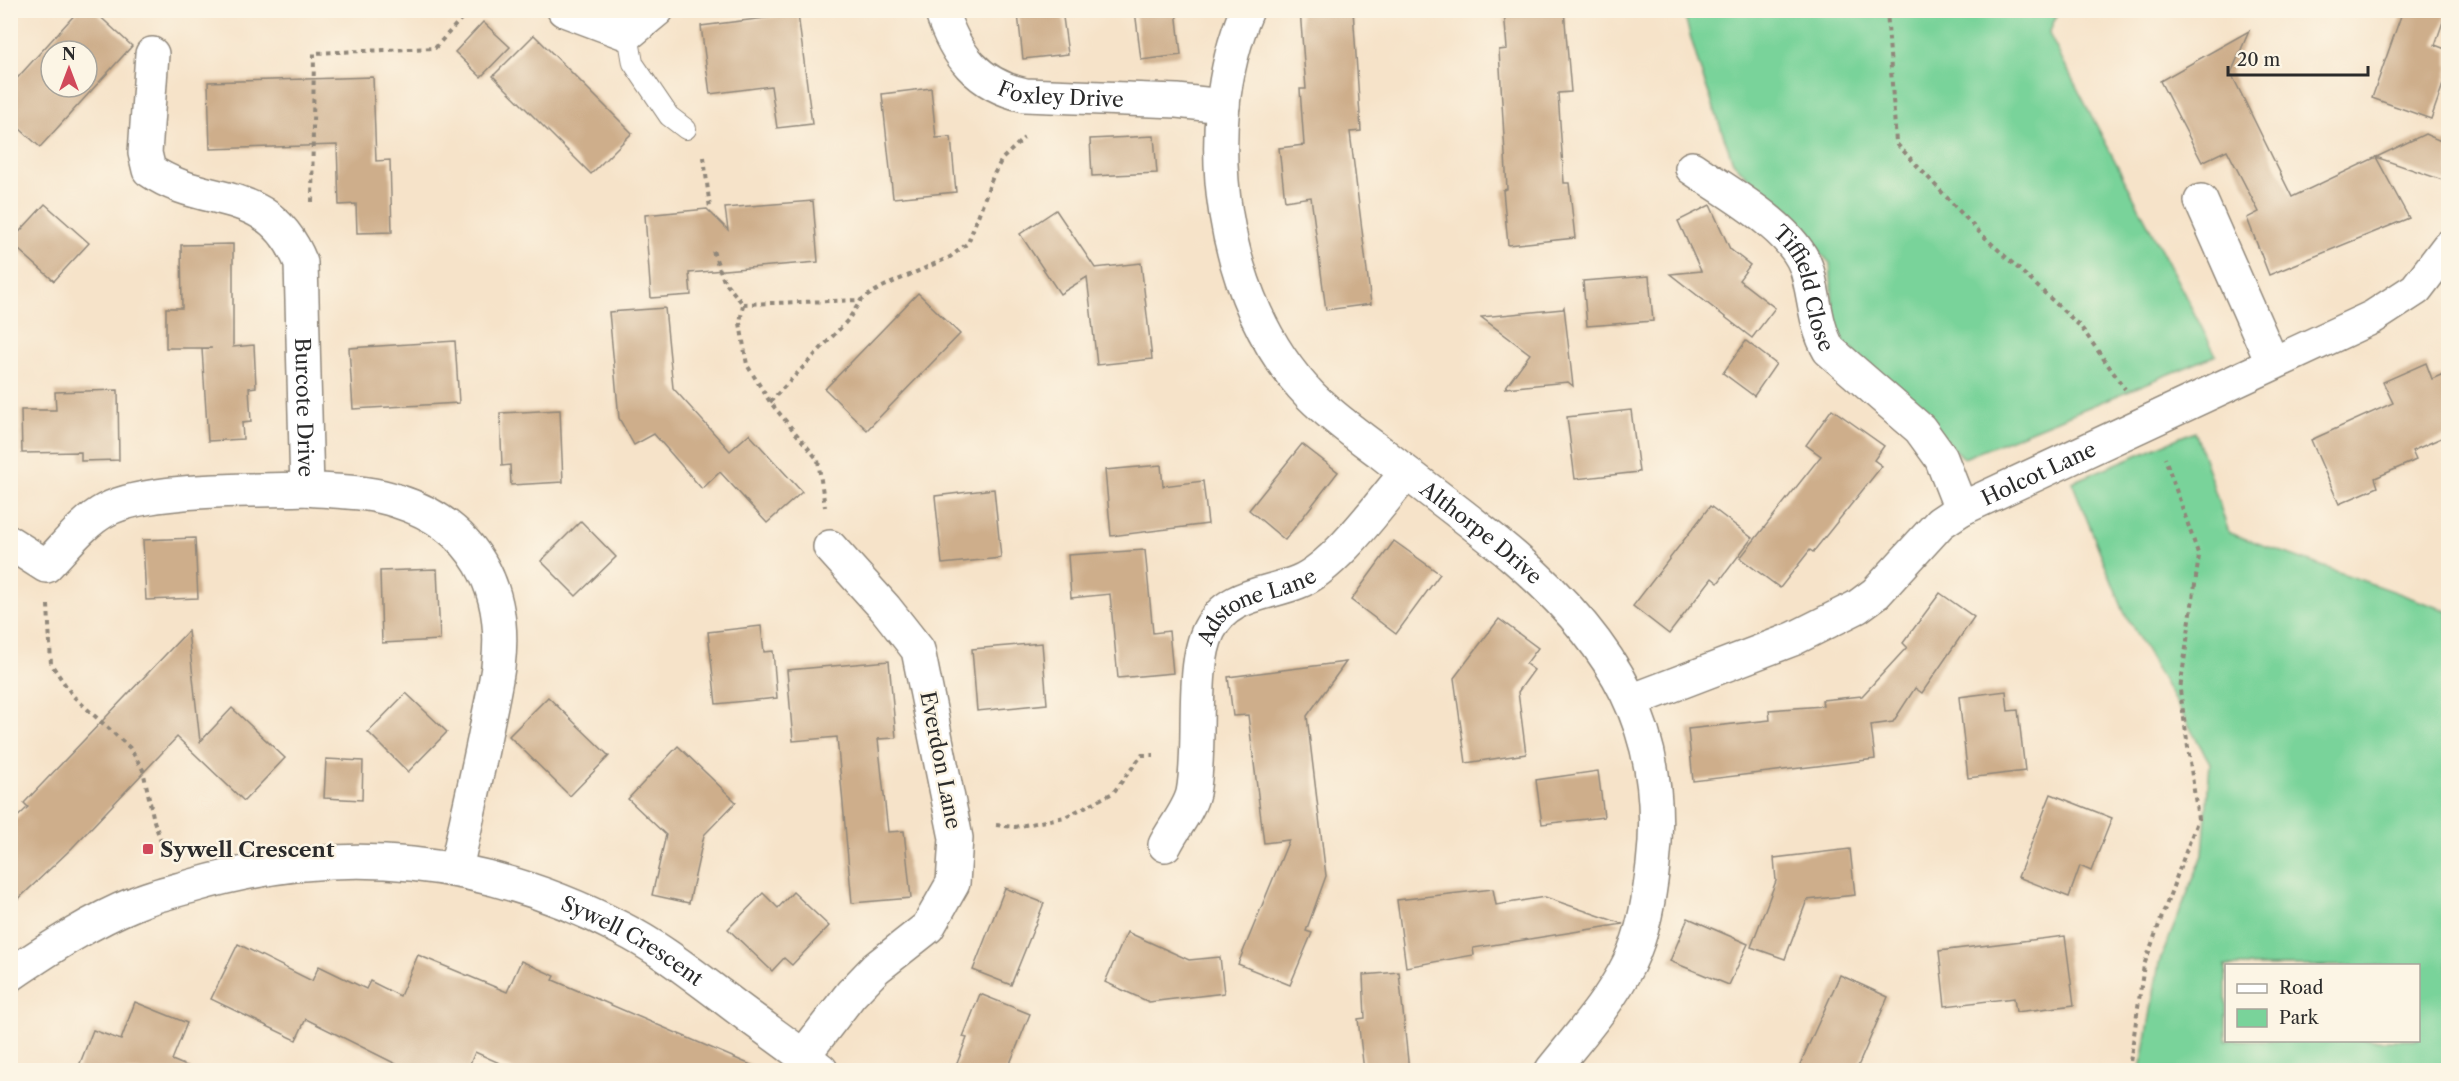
<svg xmlns="http://www.w3.org/2000/svg" width="2459" height="1081" viewBox="0 0 2459 1081" font-family="'Libre Caslon Text',serif">
<style>
.green{fill:#79d39a;stroke:#527f62;stroke-width:1.5;fill-rule:evenodd}
.building{fill:#ceae8b;fill-rule:evenodd}
.lines{fill:none;stroke-linecap:round;stroke-linejoin:round}
.lane-casing{stroke:#90877a;stroke-width:22}
.street-casing{stroke:#90877a;stroke-width:36}
.path{stroke:#90877a;stroke-width:4;stroke-dasharray:4.5 4.5;stroke-linecap:butt}
.lane{stroke:#fff;stroke-width:20}
.street{stroke:#fff;stroke-width:33}
.poi-dot{fill:#d1495b;stroke:#fcf5e5;stroke-width:2}
.labels{text-anchor:middle;dominant-baseline:central;stroke-width:5;stroke-linejoin:round;paint-order:stroke}
.street-label{font-size:21px;fill:#2b2b2b;stroke:#fcf5e5}
.poi-label{font-size:21px;font-weight:bold;fill:#2b2b2b;stroke:#fcf5e5;text-anchor:start}
</style>
<rect width="100%" height="100%" fill="#fcf5e5"/>
<filter id="ink" filterUnits="userSpaceOnUse"><feTurbulence type="fractalNoise" baseFrequency=".0167" numOctaves="2"/><feDisplacementMap in="SourceGraphic" scale="12" xChannelSelector="R" yChannelSelector="G"/><feConvolveMatrix kernelMatrix="1 2 1 2 8 2 1 2 1" color-interpolation-filters="sRGB"/></filter>
<filter id="wash" filterUnits="userSpaceOnUse"><feTurbulence type="fractalNoise" baseFrequency=".008" numOctaves="4" result="noise"/><feDisplacementMap in="SourceGraphic" scale="24" xChannelSelector="R" yChannelSelector="G"/><feGaussianBlur stdDeviation="1.35" result="paint"/><feColorMatrix in="noise" values="0 0 0 0 0 0 0 0 0 0 0 0 0 0 0 0 0 1.4 0 .05"/><feComposite in="paint" operator="in"/></filter>
<g filter="url(#wash)">
<rect width="100%" height="100%" fill="#f6e3c9"/>
<g class="green">
<path d="M 1683,11 L 2058,11 L 2049,34 L 2216,355 L 1964,458 L 1835,335 L 1830,263 L 1733,162 L 1699,66 Z"/>
<path d="M 2195,431 L 2229,533 L 2448,611 L 2448,1070 L 2141,1070 L 2159,963 L 2203,855 L 2210,763 L 2124,612 L 2072,482 ZM 2226,966 L 2418,966 L 2418,1040 L 2226,1040 Z"/>
</g>
<g id="blocks">
<g class="building">
<path d="M 79,10 L 93,10 L 132,46 L 40,147 L 10,120 L 10,86 ZM 51,51 L 87,51 L 87,87 L 51,87 Z"/>
<path d="M 1047,10 L 1062,10 L 1068,54 L 1023,59 L 1018,14 Z"/>
<path d="M 1135,10 L 1176,10 L 1181,55 L 1141,60 Z"/>
<path d="M 1300,10 L 1353,10 L 1361,131 L 1350,132 L 1371,304 L 1326,310 L 1311,197 L 1285,201 L 1279,148 L 1304,145 L 1300,89 L 1306,89 Z"/>
<path d="M 1504,10 L 1564,10 L 1571,92 L 1558,93 L 1564,183 L 1569,183 L 1575,238 L 1508,245 L 1503,190 L 1507,189 L 1499,50 L 1507,49 Z"/>
<path d="M 2403,10 L 2447,10 L 2435,45 L 2448,50 L 2448,70 L 2431,119 L 2372,98 Z"/>
<path d="M 798,14 L 812,124 L 777,128 L 771,86 L 710,94 L 701,26 Z"/>
<path d="M 483,22 L 510,47 L 481,77 L 455,52 Z"/>
<path d="M 2249,31 L 2231,73 L 2292,197 L 2425,134 L 2448,144 L 2448,182 L 2376,157 L 2409,218 L 2269,275 L 2247,218 L 2259,212 L 2227,150 L 2202,162 L 2160,81 Z"/>
<path d="M 534,35 L 632,133 L 591,174 L 493,76 Z"/>
<path d="M 373,77 L 376,161 L 390,160 L 392,232 L 357,233 L 356,204 L 339,205 L 337,145 L 210,149 L 208,82 Z"/>
<path d="M 931,88 L 936,138 L 951,137 L 956,192 L 893,198 L 882,94 Z"/>
<path d="M 1154,136 L 1157,173 L 1092,176 L 1090,139 Z"/>
<path d="M 813,201 L 818,262 L 689,273 L 691,295 L 651,298 L 645,215 L 707,209 L 728,230 L 725,208 Z"/>
<path d="M 45,204 L 89,243 L 54,281 L 10,242 Z"/>
<path d="M 1710,205 L 1730,249 L 1750,265 L 1739,280 L 1775,308 L 1752,338 L 1670,274 L 1701,271 L 1678,221 Z"/>
<path d="M 1056,210 L 1095,268 L 1141,263 L 1152,359 L 1097,365 L 1087,277 L 1060,294 L 1020,234 Z"/>
<path d="M 233,244 L 233,347 L 254,345 L 256,387 L 249,388 L 251,422 L 242,423 L 243,439 L 208,441 L 202,349 L 212,348 L 166,348 L 166,308 L 182,308 L 181,245 Z"/>
<path d="M 1649,276 L 1653,321 L 1587,326 L 1583,281 Z"/>
<path d="M 918,293 L 960,334 L 867,430 L 825,389 Z"/>
<path d="M 1564,307 L 1573,386 L 1568,382 L 1505,388 L 1530,354 L 1481,317 L 1563,309 Z"/>
<path d="M 665,308 L 673,388 L 730,451 L 749,434 L 802,492 L 767,523 L 720,472 L 702,489 L 654,434 L 634,445 L 619,418 L 609,312 Z"/>
<path d="M 455,341 L 459,403 L 353,409 L 349,348 Z"/>
<path d="M 1746,341 L 1776,364 L 1754,396 L 1723,373 Z"/>
<path d="M 2426,363 L 2432,379 L 2448,372 L 2448,435 L 2412,451 L 2416,460 L 2375,478 L 2378,487 L 2339,504 L 2311,440 L 2393,403 L 2383,382 Z"/>
<path d="M 118,390 L 119,460 L 81,461 L 81,452 L 22,453 L 21,410 L 56,410 L 55,392 Z"/>
<path d="M 1832,409 L 1884,446 L 1874,460 L 1882,466 L 1813,552 L 1810,550 L 1780,588 L 1740,558 L 1821,456 L 1806,445 Z"/>
<path d="M 560,410 L 563,482 L 511,485 L 510,465 L 502,466 L 500,413 Z"/>
<path d="M 1631,410 L 1639,472 L 1575,479 L 1567,417 Z"/>
<path d="M 1302,444 L 1338,472 L 1285,540 L 1249,510 Z"/>
<path d="M 1161,465 L 1163,486 L 1203,481 L 1208,524 L 1111,536 L 1105,470 Z"/>
<path d="M 994,489 L 1001,558 L 942,564 L 935,496 Z"/>
<path d="M 1710,506 L 1752,538 L 1718,583 L 1712,578 L 1669,634 L 1633,606 Z"/>
<path d="M 581,521 L 616,557 L 576,596 L 541,561 Z"/>
<path d="M 195,538 L 198,598 L 146,600 L 143,540 Z"/>
<path d="M 1394,541 L 1440,574 L 1396,634 L 1351,600 Z"/>
<path d="M 1145,550 L 1153,633 L 1169,631 L 1173,673 L 1118,678 L 1110,594 L 1071,598 L 1068,555 Z"/>
<path d="M 437,569 L 440,640 L 382,643 L 380,571 Z"/>
<path d="M 1940,593 L 1974,617 L 1922,693 L 1915,688 L 1893,722 L 1871,725 L 1875,759 L 1693,781 L 1688,729 L 1770,720 L 1769,710 L 1823,706 L 1822,700 L 1862,696 L 1907,647 L 1903,643 Z"/>
<path d="M 1499,619 L 1538,648 L 1526,664 L 1534,670 L 1518,692 L 1526,754 L 1466,763 L 1454,678 Z"/>
<path d="M 761,626 L 764,652 L 773,651 L 777,698 L 716,704 L 708,632 Z"/>
<path d="M 188,631 L 200,742 L 232,708 L 285,758 L 244,801 L 177,737 L 72,848 L 10,907 L 10,824 L 28,807 L 24,803 Z"/>
<path d="M 1042,643 L 1047,704 L 977,711 L 972,649 Z"/>
<path d="M 889,661 L 896,738 L 878,739 L 888,832 L 904,831 L 911,898 L 852,903 L 837,737 L 793,741 L 787,670 Z"/>
<path d="M 1346,662 L 1307,716 L 1326,876 L 1306,931 L 1312,933 L 1290,985 L 1238,964 L 1289,840 L 1264,843 L 1248,715 L 1233,716 L 1228,677 Z"/>
<path d="M 2006,691 L 2008,711 L 2018,710 L 2025,771 L 1968,778 L 1959,697 Z"/>
<path d="M 406,693 L 447,732 L 408,772 L 368,732 Z"/>
<path d="M 548,697 L 609,756 L 570,796 L 509,736 Z"/>
<path d="M 678,746 L 736,802 L 704,835 L 689,903 L 652,895 L 666,835 L 628,799 Z"/>
<path d="M 326,759 L 363,761 L 362,800 L 324,798 Z"/>
<path d="M 1598,771 L 1604,817 L 1542,824 L 1536,780 Z"/>
<path d="M 2051,794 L 2112,818 L 2091,871 L 2080,866 L 2069,897 L 2018,877 Z"/>
<path d="M 1850,849 L 1855,895 L 1807,900 L 1785,959 L 1751,947 L 1776,881 L 1774,858 Z"/>
<path d="M 1005,888 L 1044,903 L 1011,985 L 973,970 Z"/>
<path d="M 1493,889 L 1496,905 L 1545,897 L 1623,924 L 1473,948 L 1474,955 L 1406,967 L 1397,900 Z"/>
<path d="M 793,892 L 829,926 L 792,965 L 784,958 L 772,971 L 728,929 L 763,893 L 778,908 Z"/>
<path d="M 1688,918 L 1748,944 L 1729,985 L 1670,961 Z"/>
<path d="M 1127,932 L 1189,960 L 1220,957 L 1224,993 L 1149,1002 L 1105,982 Z"/>
<path d="M 2065,936 L 2074,1005 L 2016,1012 L 2014,998 L 1945,1006 L 1939,951 Z"/>
<path d="M 238,944 L 312,981 L 319,966 L 366,989 L 370,981 L 400,996 L 418,955 L 507,992 L 521,961 L 555,976 L 553,980 L 765,1071 L 517,1071 L 475,1052 L 467,1071 L 410,1071 L 306,1019 L 296,1040 L 211,999 Z"/>
<path d="M 1399,972 L 1409,1071 L 1364,1071 L 1358,1019 L 1365,1018 L 1363,975 Z"/>
<path d="M 1840,975 L 1888,997 L 1856,1071 L 1797,1071 Z"/>
<path d="M 980,994 L 1030,1014 L 1007,1071 L 954,1071 L 967,1038 L 963,1037 Z"/>
<path d="M 135,1002 L 187,1023 L 172,1060 L 191,1068 L 191,1071 L 77,1071 L 93,1030 L 121,1040 Z"/>
</g>
</g>
</g>
<g filter="url(#ink)">
<use href="#blocks" fill-opacity="0" stroke="#90877a" stroke-width="1.5"/>
<g class="lines">
<g class="lane-casing">
<path id="lane" d="M 628,34 L 633,63 L 669,116 L 686,129"/>
</g>
<g class="street-casing">
<g id="street">
<path d="M 564,10 L 628,34 L 657,10"/>
<path id="s1" d="M 941,10 C 955,55 978,85 1025,95 L 1177,101 L 1223,106"/>
<path id="s2" d="M 1247,10 C 1196,129 1220,303 1311,396 C 1332,417 1357,435 1380,452 C 1424,487 1472,521 1514,557 C 1612,641 1669,731 1653,865 C 1649,899 1644,932 1629,963 C 1610,1002 1579,1036 1552,1070"/>
<path id="s3" d="M 152,54 L 145,153 L 149,170 C 206,210 268,182 301,263 L 307,489 C 337,492 368,491 397,501 C 474,525 508,588 498,667 C 495,688 490,709 486,730 C 477,776 466,822 456,869"/>
<path id="s4" d="M 1692,168 C 1725,191 1792,227 1806,267 C 1815,294 1814,324 1829,350 L 1920,429 L 1941,458 L 1961,509"/>
<path d="M 2201,201 L 2272,362"/>
<path d="M 10,543 L 46,566 C 64,548 83,522 106,510 C 149,487 256,491 307,489"/>
<path id="s5" d="M 1631,701 L 1793,639 L 1857,607 L 1876,593 L 1940,523 L 1961,509 L 2373,317 L 2416,289 L 2448,247"/>
<path id="s6" d="M 1165,845 C 1173,829 1189,810 1193,793 C 1202,748 1190,667 1209,630 C 1227,594 1265,595 1298,582 C 1334,568 1380,504 1406,473"/>
<path id="s7" d="M 10,975 C 50,948 91,921 136,903 C 154,895 174,891 192,886 C 343,842 483,857 622,929 C 660,948 693,975 727,1000 C 758,1024 791,1046 821,1070"/>
<path d="M 803,1056 L 851,994 L 876,968 L 928,927 L 953,883 L 956,838 L 918,650 L 885,608 L 830,547"/>
</g>
</g>
<g class="path">
<path d="M 1887,10 L 1896,143 L 1978,231 L 2081,327 L 2125,389"/>
<path d="M 704,157 L 710,209"/>
<path d="M 312,202 L 314,53 L 435,48 L 469,10"/>
<path d="M 713,251 L 724,281 L 743,304 L 740,323 L 747,365 L 770,402 L 818,460 L 825,507"/>
<path d="M 743,304 L 861,300"/>
<path d="M 770,402 L 848,320 L 861,300 L 880,288 L 950,257 L 968,243 L 993,176 L 1002,159 L 1024,138"/>
<path d="M 48,605 L 51,664 L 73,696 L 130,748 L 143,770 L 154,821 L 164,850"/>
<path d="M 996,825 L 1015,827 L 1065,817 L 1113,793 L 1142,755 L 1154,755"/>
<path d="M 2129,1070 L 2144,965 L 2198,819 L 2180,690 L 2199,556 L 2165,458"/>
</g>
<use href="#lane" class="lane"/>
<use href="#street" class="street"/>
</g>
</g>
<rect class="poi-dot" x="142" y="843" width="12" height="12" rx="3"/>
<g class="labels">
<g class="street-label">
<text stroke="none"><textPath href="#s1" startOffset="162">Foxley Drive</textPath></text>
<text stroke="none"><textPath href="#s4" startOffset="172">Tiffield Close</textPath></text>
<text stroke="none"><textPath href="#s3" startOffset="447">Burcote Drive</textPath></text>
<text stroke="none"><textPath href="#s5" startOffset="474">Holcot Lane</textPath></text>
<text stroke="none"><textPath href="#s2" startOffset="630">Althorpe Drive</textPath></text>
<text stroke="none"><textPath href="#s6" startOffset="278">Adstone Lane</textPath></text>
<text transform="translate(941 760) rotate(79)">Everdon Lane</text>
<text stroke="none"><textPath href="#s7" startOffset="662">Sywell Crescent</textPath></text>
</g>
<g class="poi-label">
<text x="160" y="849">Sywell Crescent</text>
</g>
</g>
<rect width="2459" height="1081" fill="none" stroke="#fcf5e5" stroke-width="36"/>
<rect x="2225" y="964" width="195" height="78" fill="#fcf5e5" stroke="#a8a49b" stroke-width="1.5"/>
<rect x="2237" y="984" width="30" height="9" fill="#ffffff" stroke="#a8a49b" stroke-width="1.5"/>
<text x="2279" y="994" font-size="18" fill="#2b2b2b">Road</text>
<rect x="2237" y="1009" width="30" height="18" fill="#79d39a" stroke="#a8a49b" stroke-width="1.5"/>
<text x="2279" y="1024" font-size="18" fill="#2b2b2b">Park</text>
<g transform="translate(69 69)"><circle r="28" fill="#fcf5e5" stroke="#a8a49b" stroke-width="1.5"/>
<path d="M0-4.5L10 22L0 15L-10 22Z" fill="#d1495b"/>
<text y="-9" font-size="16" font-weight="bold" text-anchor="middle" fill="#2b2b2b">N</text>
</g>
<path d="M2228 66v9h140v-9" fill="none" stroke="#2b2b2b" stroke-width="3"/>
<text x="2237" y="66" font-size="18" fill="#2b2b2b" stroke="#fcf5e5" stroke-width="4.5" paint-order="stroke">20 m</text>
</svg>
